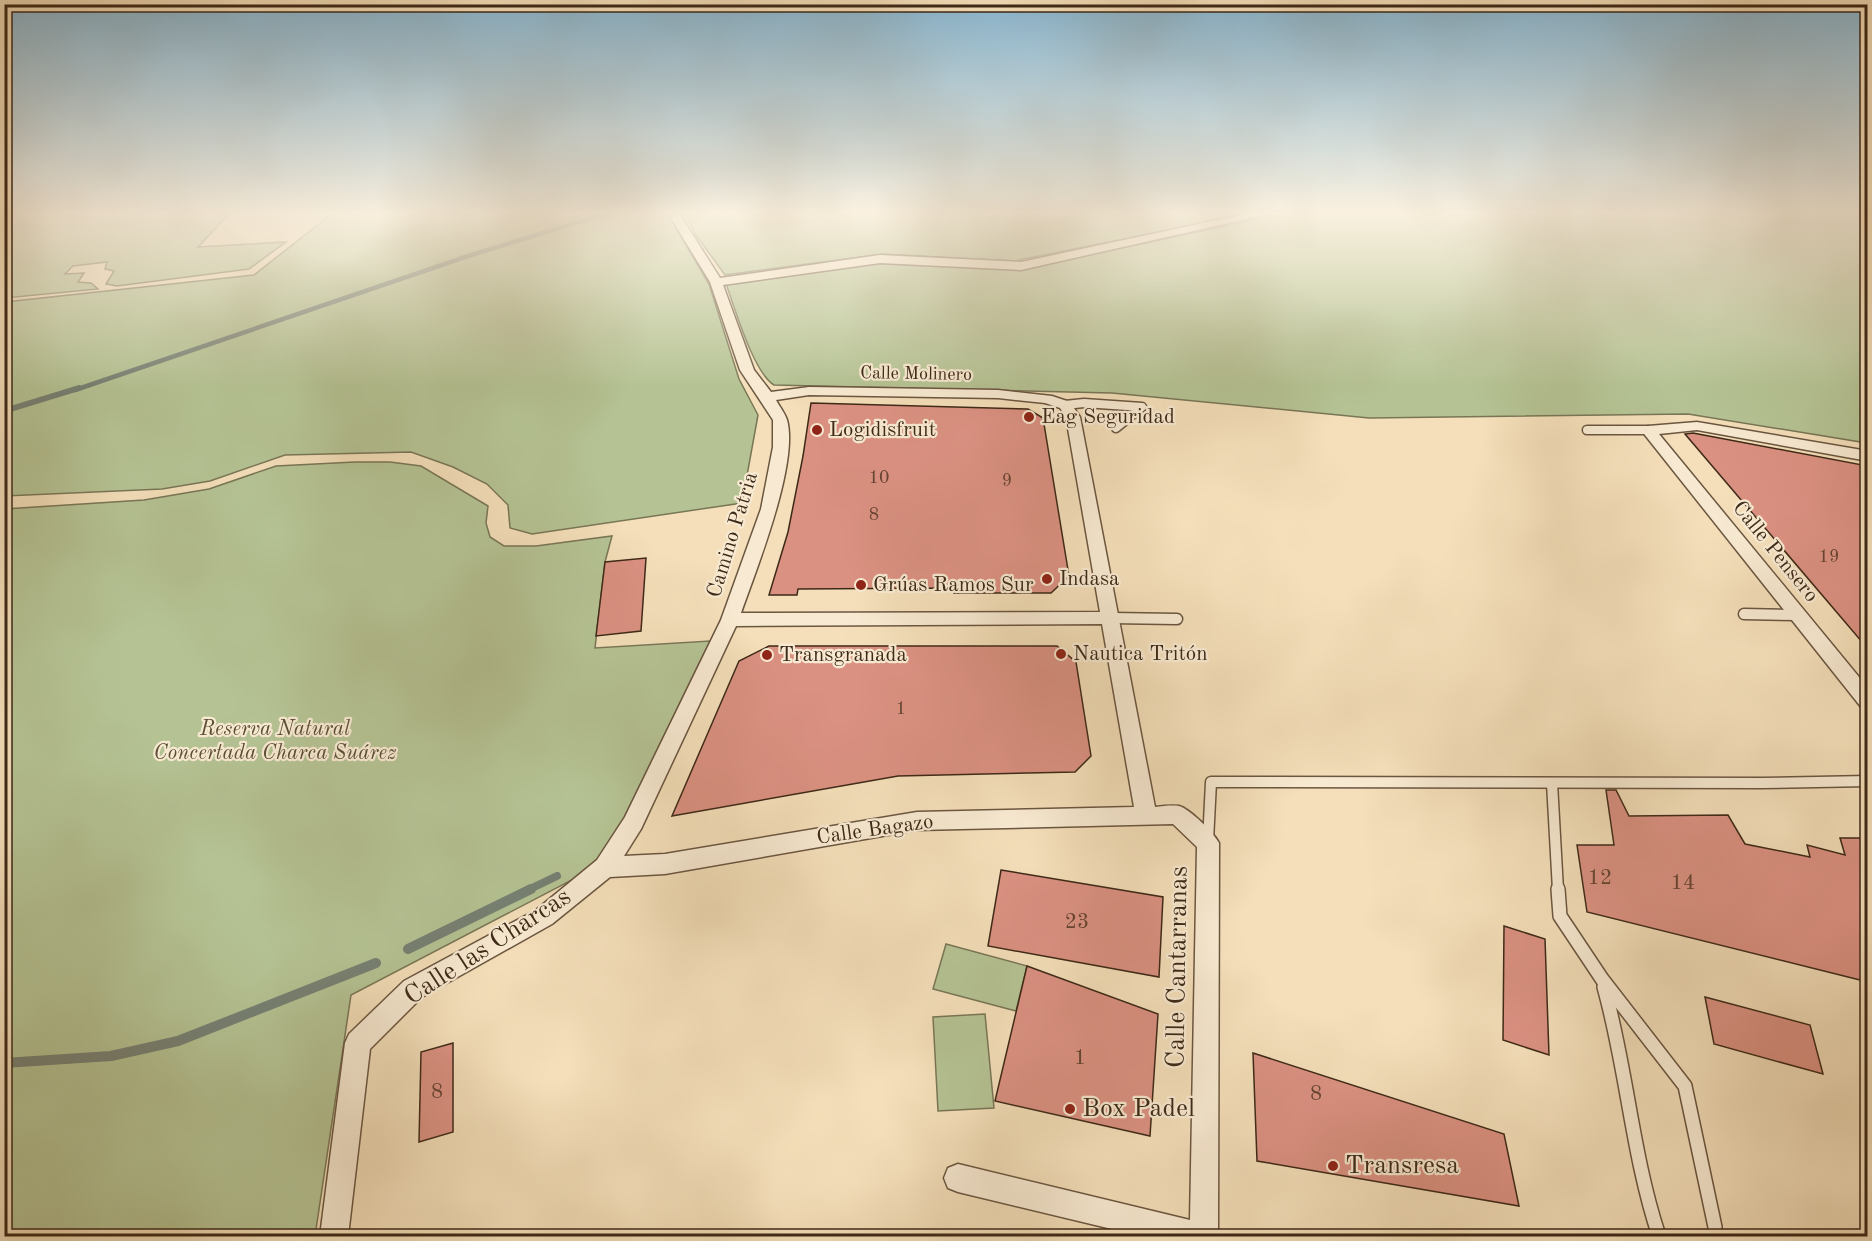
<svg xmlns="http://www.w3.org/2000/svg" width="1872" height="1241" viewBox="0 0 1872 1241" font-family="'Old Standard TT',serif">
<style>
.green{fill:#b5c394;stroke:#797656;stroke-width:1.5}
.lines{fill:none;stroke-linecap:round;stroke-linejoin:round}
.stream-far3{stroke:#768174;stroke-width:4.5}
.stream-far2{stroke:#768174;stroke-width:6}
.stream-far1{stroke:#768174;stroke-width:8}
.stream{stroke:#768174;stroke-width:10}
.building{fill:#db9182;stroke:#3d2917;stroke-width:1.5}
.service-far2-casing{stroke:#6b5640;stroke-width:11}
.service-far1-casing{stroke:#6b5640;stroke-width:13}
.service-casing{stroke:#6b5640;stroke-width:16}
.minor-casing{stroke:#6b5640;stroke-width:3}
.service-far2{stroke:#f8ead2;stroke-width:8}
.service-far1{stroke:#f8ead2;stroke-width:10}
.service{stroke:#f8ead2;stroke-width:13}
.minor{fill:#f8ead2;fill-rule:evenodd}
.poi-dot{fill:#8f2418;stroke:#f8ead2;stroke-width:2}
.labels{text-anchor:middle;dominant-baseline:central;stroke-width:4.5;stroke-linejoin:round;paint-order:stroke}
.far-street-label{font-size:18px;fill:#3d2917;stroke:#f8ead2}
.number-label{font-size:18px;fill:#644332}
.poi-label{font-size:21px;fill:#3d2917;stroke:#f8ead2;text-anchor:start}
.street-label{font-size:21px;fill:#3d2917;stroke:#f8ead2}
.park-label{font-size:21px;font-style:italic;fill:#5b5036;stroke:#f8ead2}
.near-number-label{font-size:21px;fill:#644332}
.near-street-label{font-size:26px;fill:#3d2917;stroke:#f8ead2}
.near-poi-label{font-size:26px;fill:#3d2917;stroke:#f8ead2;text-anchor:start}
</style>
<rect width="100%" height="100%" fill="#f4dfba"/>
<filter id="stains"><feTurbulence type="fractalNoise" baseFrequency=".00333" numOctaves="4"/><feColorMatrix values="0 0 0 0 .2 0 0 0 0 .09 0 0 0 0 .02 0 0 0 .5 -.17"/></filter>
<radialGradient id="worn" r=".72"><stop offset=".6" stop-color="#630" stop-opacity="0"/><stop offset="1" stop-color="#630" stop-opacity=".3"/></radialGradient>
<g class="green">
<path d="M 5,213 L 230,213 L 198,247 L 286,242 L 249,269 L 117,286 L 106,284 L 114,271 L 105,269 L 107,262 L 73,266 L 65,274 L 84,273 L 78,282 L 91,283 L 98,289 L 5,298 Z"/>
<path d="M 333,213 L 667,213 L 709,284 L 739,379 L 758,415 L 742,503 L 532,534 L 510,528 L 508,505 L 487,484 L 453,467 L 411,452 L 285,455 L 210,481 L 162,489 L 5,496 L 5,302 L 254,275 Z"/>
<path d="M 685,213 L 1254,213 L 1014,261 L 883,254 L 725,275 L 696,235 Z"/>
<path d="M 1287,213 L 1867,213 L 1867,443 L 1688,414 L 1369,418 L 1112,393 L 774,385 C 753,372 735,308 726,284 L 881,261 L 1022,269 Z"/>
<path d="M 355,462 L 390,462 L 421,466 L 488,506 L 486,523 L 490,537 L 504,546 L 536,546 L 612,536 L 605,562 L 595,648 L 710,641 L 620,826 L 593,869 L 351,995 L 315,1236 L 5,1236 L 5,509 L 144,500 L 209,489 L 276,466 Z"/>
<path d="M 946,944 L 1027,966 L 1016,1011 L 933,989 Z"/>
<path d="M 985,1014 L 994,1108 L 938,1111 L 933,1017 Z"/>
</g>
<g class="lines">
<path class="stream-far3" d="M 75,390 L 468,256 L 608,213"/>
<path class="stream-far2" d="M 4,411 L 79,388"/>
<path class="stream-far1" d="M 528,890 L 557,876"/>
<g class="stream">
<path d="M 408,949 L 531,889"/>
<path d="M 4,1063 L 111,1056 L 178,1041 L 376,963"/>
</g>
</g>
<g class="building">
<path d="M 811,403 L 1028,409 L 1043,418 L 1069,576 L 1051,593 L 954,593 L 954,588 L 798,589 L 797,595 L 769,595 L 788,532 L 803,456 Z"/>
<path d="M 1693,433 L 1868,466 L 1868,649 L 1685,434 Z"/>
<path d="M 646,558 L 641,631 L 596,636 L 605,562 Z"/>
<path d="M 769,646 L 1057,646 L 1076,662 L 1091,756 L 1075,772 L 898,776 L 672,816 L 739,661 Z"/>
<path d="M 1606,790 L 1616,790 L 1629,816 L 1728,815 L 1745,844 L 1810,857 L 1807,845 L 1845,855 L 1840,838 L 1868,838 L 1868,982 L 1587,912 L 1577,845 L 1614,845 Z"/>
<path d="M 1001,870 L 1163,897 L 1159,977 L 988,946 Z"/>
<path d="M 1504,926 L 1545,939 L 1549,1055 L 1503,1040 Z"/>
<path d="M 1027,966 L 1158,1014 L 1150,1136 L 995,1101 Z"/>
<path d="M 1705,997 L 1810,1025 L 1823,1074 L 1714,1044 Z"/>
<path d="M 453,1043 L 453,1132 L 419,1142 L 421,1052 Z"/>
<path d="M 1253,1053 L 1504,1134 L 1519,1206 L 1257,1161 Z"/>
</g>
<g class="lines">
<g class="service-far2-casing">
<g id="service-far2">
<path d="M 1065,405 L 1084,403 L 1142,407 L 1116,428"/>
<path d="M 1587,430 L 1648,430"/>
</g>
</g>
<g class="service-far1-casing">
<g id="service-far1">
<path d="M 1744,614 L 1797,615"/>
<path d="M 1111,618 L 1177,619"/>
<path d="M 1552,783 L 1558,890"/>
<path d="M 1208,841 L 1211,782 L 1762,783 L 1868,781"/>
</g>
</g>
<g class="service-casing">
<g id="service">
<path d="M 1558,889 L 1560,916 L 1602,979 L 1685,1086 L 1715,1227 L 1714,1236"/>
<path d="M 1604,987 C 1627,1069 1632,1155 1659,1236"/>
</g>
</g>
<g class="minor-casing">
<g id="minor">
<path d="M 668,213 L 679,213 L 720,278 L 880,255 L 1021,262 L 1250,213 L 1273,213 L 1021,270 L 880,263 L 723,285 L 754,370 L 771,392 L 809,387 L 998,390 L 1052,396 L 1070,402 L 1080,417 L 1155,807 C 1163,806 1172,805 1179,806 C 1190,809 1214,833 1219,843 L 1218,1236 L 1141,1236 L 958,1192 L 948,1188 L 944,1178 L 948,1168 L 958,1164 L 1190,1220 L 1197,847 L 1173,824 L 917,830 L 665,874 L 610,877 L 552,924 L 422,997 L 370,1049 L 348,1236 L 320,1236 L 345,1043 L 349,1034 L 404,981 L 536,910 L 597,860 L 625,817 L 721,620 L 761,509 L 773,447 L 773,420 L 740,370 L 710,282 ZM 809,395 L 998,398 L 1045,403 L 1060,408 L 1066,417 L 1100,612 L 741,613 C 756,570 799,463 787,420 C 785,413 779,406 776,400 ZM 1102,624 L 1134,807 L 917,812 L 665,854 L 624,856 L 641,829 L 736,626 Z"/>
<path d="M 1697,422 L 1868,451 L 1868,461 L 1697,430 L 1659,434 L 1868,688 L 1868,709 L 1861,707 L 1641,430 L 1648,426 Z"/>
</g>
</g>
<use href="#service-far2" class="service-far2"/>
<use href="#service-far1" class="service-far1"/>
<use href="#service" class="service"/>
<use href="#minor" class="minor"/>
</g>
<linearGradient id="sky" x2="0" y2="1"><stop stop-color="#89b7d2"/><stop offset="0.55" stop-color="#faf1e0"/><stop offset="1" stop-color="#faf1e0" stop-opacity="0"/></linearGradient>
<rect width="1872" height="387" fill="url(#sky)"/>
<g class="poi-dot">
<circle cx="1029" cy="417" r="6"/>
<circle cx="817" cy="430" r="6"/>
<circle cx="1047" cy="579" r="6"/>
<circle cx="861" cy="585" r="6"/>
<circle cx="1061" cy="654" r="6"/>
<circle cx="767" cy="655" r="6"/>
<circle cx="1070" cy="1109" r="6"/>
<circle cx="1333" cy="1166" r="6"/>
</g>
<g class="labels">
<g class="far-street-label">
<text transform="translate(916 374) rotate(1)">Calle Molinero</text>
</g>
<g class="number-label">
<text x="879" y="478">10</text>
<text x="1007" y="481">9</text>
<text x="874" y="515">8</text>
<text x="1829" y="557">19</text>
<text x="901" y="709">1</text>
</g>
<g class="poi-label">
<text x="1041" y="417">Eag Seguridad</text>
<text x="829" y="430">Logidisfruit</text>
<text x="1059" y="579">Indasa</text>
<text x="873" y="585">Grúas Ramos Sur</text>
<text x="1073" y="654">Nautica Tritón</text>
<text x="779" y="655">Transgranada</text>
</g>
<g class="street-label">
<text transform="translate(733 535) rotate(-73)">Camino Patria</text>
<text transform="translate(1775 552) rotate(51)">Calle Pensero</text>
<text transform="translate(875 830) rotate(-8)">Calle Bagazo</text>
</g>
<g class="park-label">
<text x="275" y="729">Reserva Natural<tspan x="275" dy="24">Concertada Charca Suárez</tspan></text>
</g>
<g class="near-number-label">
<text x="1600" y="878">12</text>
<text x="1683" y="883">14</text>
<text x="1077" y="922">23</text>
<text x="1080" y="1058">1</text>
<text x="437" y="1092">8</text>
<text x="1316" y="1094">8</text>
</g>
<g class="near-street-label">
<text transform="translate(488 947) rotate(-33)">Calle las Charcas</text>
<text transform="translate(1178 967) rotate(-89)">Calle Cantarranas</text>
</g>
<g class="near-poi-label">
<text x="1082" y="1109">Box Padel</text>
<text x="1345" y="1166">Transresa</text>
</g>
</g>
<rect width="1872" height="1241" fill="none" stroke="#f4dfba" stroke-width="24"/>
<rect x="6" y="6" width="1860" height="1229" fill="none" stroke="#3d2917" stroke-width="3"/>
<rect x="12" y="12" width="1848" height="1217" fill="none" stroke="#3d2917" stroke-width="1.5"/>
<rect width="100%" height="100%" filter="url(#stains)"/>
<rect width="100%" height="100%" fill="url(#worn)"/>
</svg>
